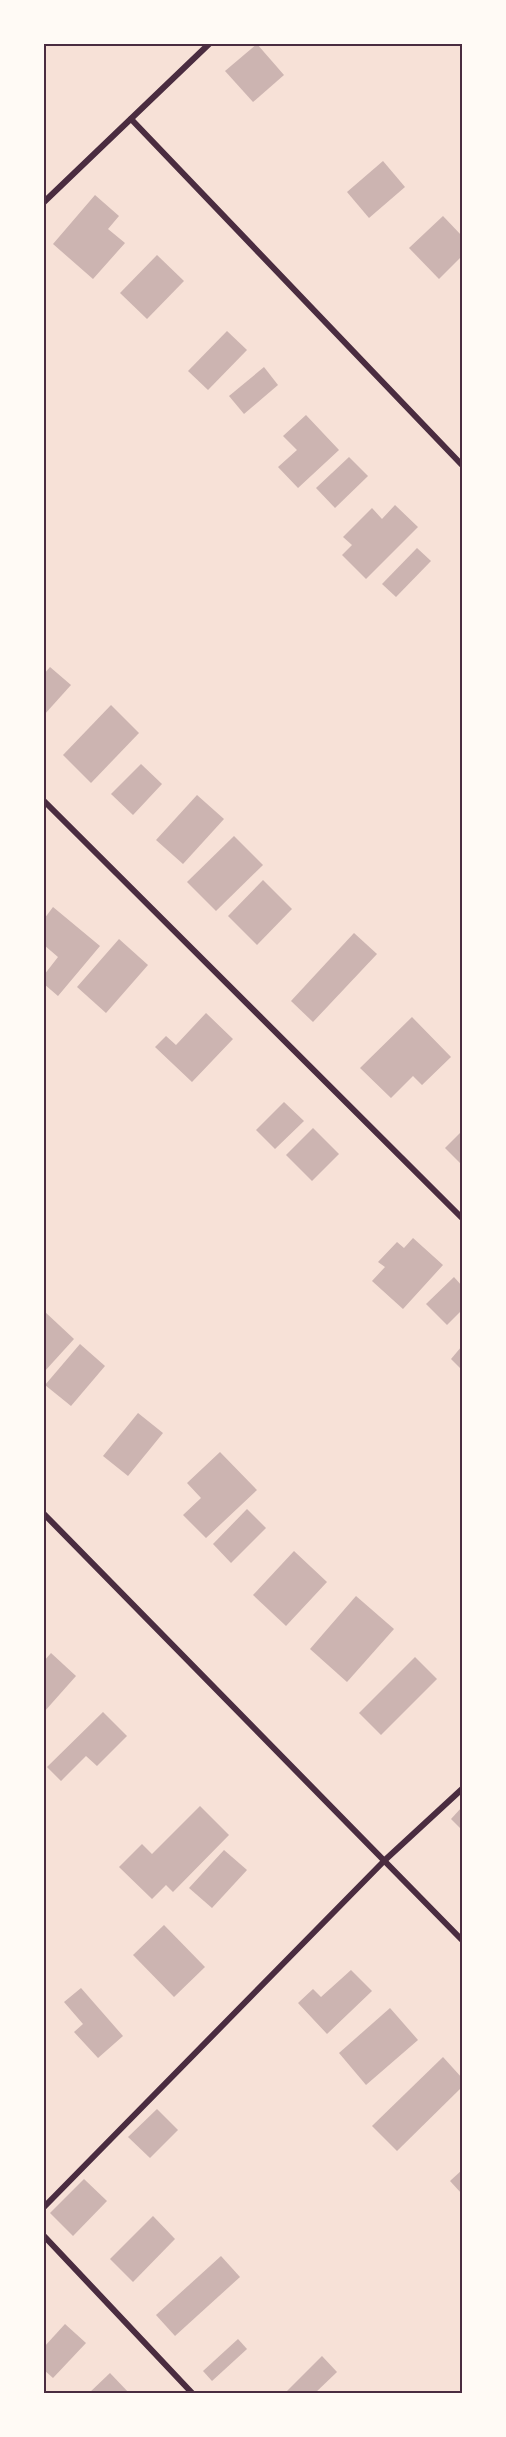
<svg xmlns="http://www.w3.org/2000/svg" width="506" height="2437" viewBox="0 0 506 2437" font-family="'Roboto Serif',serif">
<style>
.building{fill:#ccb4b1}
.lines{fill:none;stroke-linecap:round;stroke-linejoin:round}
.minor{stroke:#4a2c40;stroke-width:6}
.neatline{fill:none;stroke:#4a2c40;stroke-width:2}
</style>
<rect width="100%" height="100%" fill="#f7e1d7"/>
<g class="building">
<path d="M 257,44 L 284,75 L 253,102 L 225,71 Z"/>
<path d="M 383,161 L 405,187 L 369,218 L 347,192 Z"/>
<path d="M 95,195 L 119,216 L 108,229 L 125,243 L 93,279 L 53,244 Z"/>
<path d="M 443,216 L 462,236 L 462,256 L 439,279 L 409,248 Z"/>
<path d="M 157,255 L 184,281 L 147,319 L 120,293 Z"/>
<path d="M 227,331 L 247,350 L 208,390 L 188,371 Z"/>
<path d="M 264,367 L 278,385 L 244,414 L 229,396 Z"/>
<path d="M 306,415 L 339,450 L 298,488 L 278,467 L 297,450 L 283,436 Z"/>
<path d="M 349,457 L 368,476 L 335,508 L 316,488 Z"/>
<path d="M 395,505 L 418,527 L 366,579 L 342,555 L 352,545 L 343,537 L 372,508 L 382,519 Z"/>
<path d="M 417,548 L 431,561 L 396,597 L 382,584 Z"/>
<path d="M 50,667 L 71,685 L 44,715 L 44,674 Z"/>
<path d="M 111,705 L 139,733 L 91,783 L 63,755 Z"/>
<path d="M 141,764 L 162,784 L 133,815 L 111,794 Z"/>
<path d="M 197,795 L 224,819 L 183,864 L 156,840 Z"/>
<path d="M 234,836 L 263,865 L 216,911 L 187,882 Z"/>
<path d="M 263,880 L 292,909 L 257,945 L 228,916 Z"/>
<path d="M 53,907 L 100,946 L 58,996 L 44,984 L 44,975 L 58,957 L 44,945 L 44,919 Z"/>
<path d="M 354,933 L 377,954 L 313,1022 L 291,1001 Z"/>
<path d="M 119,939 L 148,965 L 106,1013 L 77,987 Z"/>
<path d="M 206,1013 L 233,1039 L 192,1082 L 155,1047 L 166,1036 L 176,1045 Z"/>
<path d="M 412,1017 L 451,1057 L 422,1085 L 413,1076 L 391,1098 L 360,1068 Z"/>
<path d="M 284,1102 L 304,1121 L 275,1149 L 256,1130 Z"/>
<path d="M 313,1128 L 339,1154 L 312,1181 L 286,1155 Z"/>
<path d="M 462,1131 L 462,1165 L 445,1148 Z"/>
<path d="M 413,1238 L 443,1265 L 403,1309 L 372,1281 L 385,1267 L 378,1262 L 397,1242 L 404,1248 Z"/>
<path d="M 454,1277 L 462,1286 L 462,1310 L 447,1325 L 426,1304 Z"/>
<path d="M 44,1311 L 74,1339 L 44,1372 Z"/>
<path d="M 80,1344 L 105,1366 L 71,1406 L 45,1385 Z"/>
<path d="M 462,1346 L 462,1370 L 451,1359 Z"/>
<path d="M 138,1413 L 163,1433 L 128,1476 L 103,1456 Z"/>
<path d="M 220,1452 L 257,1490 L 206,1538 L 183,1515 L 201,1498 L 187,1483 Z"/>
<path d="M 247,1509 L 266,1528 L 231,1563 L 213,1544 Z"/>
<path d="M 294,1551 L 327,1582 L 286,1626 L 253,1595 Z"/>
<path d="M 356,1596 L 394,1629 L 347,1682 L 310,1649 Z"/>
<path d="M 51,1653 L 76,1676 L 44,1712 L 44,1661 Z"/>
<path d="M 415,1657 L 437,1679 L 381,1735 L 359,1713 Z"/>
<path d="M 103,1712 L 127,1736 L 97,1766 L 86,1756 L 61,1781 L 47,1767 Z"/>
<path d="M 200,1806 L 229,1835 L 173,1892 L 166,1885 L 152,1899 L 119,1867 L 142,1844 L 152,1854 Z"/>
<path d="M 462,1807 L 462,1830 L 451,1819 Z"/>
<path d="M 224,1850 L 247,1870 L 212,1908 L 189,1888 Z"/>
<path d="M 164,1925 L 205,1967 L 174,1997 L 133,1955 Z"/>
<path d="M 351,1970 L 372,1991 L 327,2034 L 298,2003 L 313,1989 L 321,1997 Z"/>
<path d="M 81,1988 L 123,2036 L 98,2058 L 74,2032 L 83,2024 L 64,2002 Z"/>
<path d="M 390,2008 L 418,2040 L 366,2085 L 339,2053 Z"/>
<path d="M 443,2057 L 462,2078 L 462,2087 L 397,2151 L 372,2126 Z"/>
<path d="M 157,2109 L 178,2130 L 150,2158 L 128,2137 Z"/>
<path d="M 462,2170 L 462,2194 L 450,2181 Z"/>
<path d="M 84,2179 L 107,2201 L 73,2236 L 50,2213 Z"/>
<path d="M 153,2216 L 175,2239 L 133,2282 L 110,2259 Z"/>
<path d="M 221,2256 L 240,2277 L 175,2336 L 156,2315 Z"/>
<path d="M 65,2324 L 86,2343 L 53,2378 L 44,2370 L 44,2347 Z"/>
<path d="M 238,2339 L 247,2349 L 212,2381 L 203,2371 Z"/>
<path d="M 322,2356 L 337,2372 L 314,2394 L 284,2394 Z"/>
<path d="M 110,2373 L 130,2394 L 88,2394 Z"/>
</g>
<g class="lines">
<g class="minor">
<path d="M 131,119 L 462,465"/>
<path d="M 44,202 L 209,44"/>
<path d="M 44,801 L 462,1218"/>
<path d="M 44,1514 L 462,1940"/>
<path d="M 44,2207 L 385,1860 L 462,1789"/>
<path d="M 44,2236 L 193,2394"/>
</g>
</g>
<rect width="506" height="2437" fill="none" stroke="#fffaf5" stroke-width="90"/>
<rect x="45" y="45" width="416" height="2347" class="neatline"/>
</svg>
